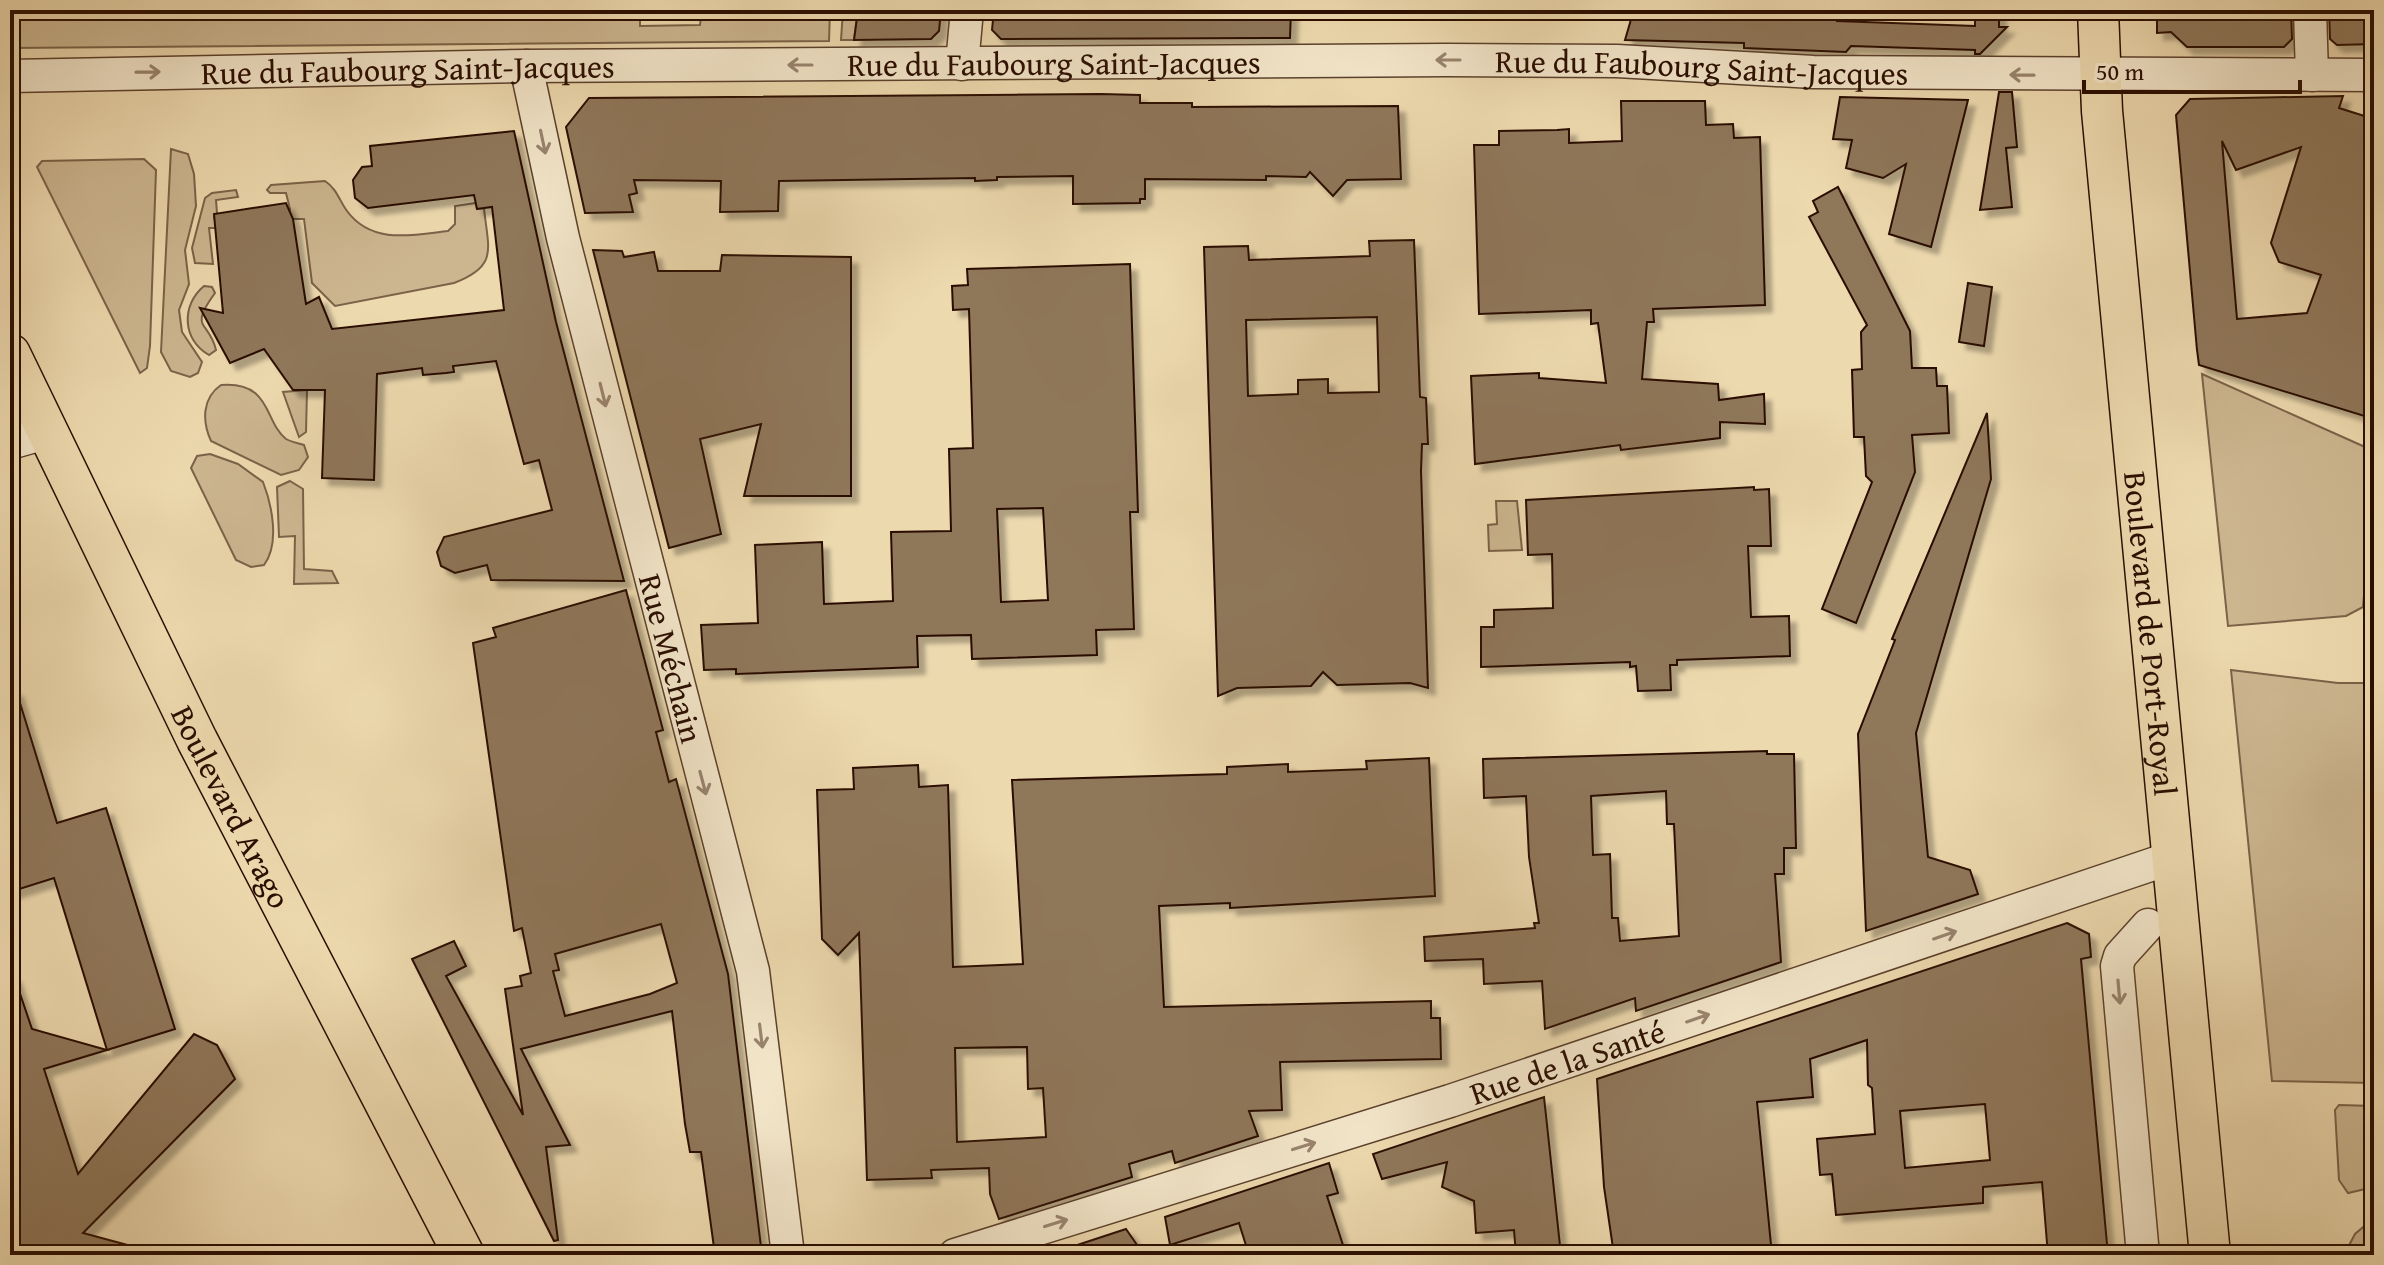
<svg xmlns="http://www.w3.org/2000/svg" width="2384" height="1265" viewBox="0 0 2384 1265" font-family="'Gentium Book Plus',serif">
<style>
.green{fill:#ccb690;stroke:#7b6248;stroke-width:2}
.building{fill:#8f775a;stroke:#2a0d00;stroke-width:2;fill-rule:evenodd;filter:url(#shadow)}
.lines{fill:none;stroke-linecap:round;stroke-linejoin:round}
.minor-casing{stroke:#5b402c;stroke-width:35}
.major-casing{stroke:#2a0d00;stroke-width:43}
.minor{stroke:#f3e6ca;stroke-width:32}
.major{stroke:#edd9ae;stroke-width:40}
.oneway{stroke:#99846f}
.labels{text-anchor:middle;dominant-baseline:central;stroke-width:6;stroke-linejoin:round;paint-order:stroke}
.street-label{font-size:32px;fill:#2a0d00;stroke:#f3e6ca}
</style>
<defs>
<filter id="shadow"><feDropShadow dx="7" dy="7" stdDeviation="2" flood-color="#0004"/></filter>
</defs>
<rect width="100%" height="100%" fill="#edd9ae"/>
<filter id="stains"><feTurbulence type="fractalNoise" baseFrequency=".0025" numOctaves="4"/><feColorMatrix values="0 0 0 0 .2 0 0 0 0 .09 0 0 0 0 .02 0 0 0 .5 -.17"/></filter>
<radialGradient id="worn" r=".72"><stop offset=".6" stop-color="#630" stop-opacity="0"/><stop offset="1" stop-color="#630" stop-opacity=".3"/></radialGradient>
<g class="green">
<path d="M 10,10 L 590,10 L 590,18 L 640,18 L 640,26 L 700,25 L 701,17 L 773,17 L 773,10 L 830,10 L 829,41 L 10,48 Z"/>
<path d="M 843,10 L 858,10 L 854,40 L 841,40 Z"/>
<path d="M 171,149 L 188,154 L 194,174 L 196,206 L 185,250 L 189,284 L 179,310 L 182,332 L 202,362 L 198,373 L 190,377 L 171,371 L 161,352 Z"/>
<path d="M 144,159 L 156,170 L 150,346 L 147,368 L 140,373 L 37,167 L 42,161 Z"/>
<path d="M 325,181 C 337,189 339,200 347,211 C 372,245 413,235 448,231 L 455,224 L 455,206 L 476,203 L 477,209 L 484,208 C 488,249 499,266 454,283 L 335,306 L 312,283 L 304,219 L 288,219 L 290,209 L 286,193 L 270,193 L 267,190 L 271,185 Z"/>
<path d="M 236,190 L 238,197 L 216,200 L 217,213 L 214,217 L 218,228 L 209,228 L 213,264 L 195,263 L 192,248 L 205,198 L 212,193 Z"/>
<path d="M 204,286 L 212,287 L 215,293 C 188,330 209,320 216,350 L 209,355 C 182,340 181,305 204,286 Z"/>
<path d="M 2202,374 L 2374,451 L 2374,531 L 2369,536 L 2363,607 L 2346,616 L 2228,626 Z"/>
<path d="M 221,385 C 272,381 264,422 286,439 C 291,442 298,443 304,445 L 308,457 L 299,470 L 281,475 L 211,441 C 202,421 202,398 221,385 Z"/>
<path d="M 307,390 L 306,432 L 299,437 L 283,392 Z"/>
<path d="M 210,454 L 238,464 L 263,482 C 272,505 280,544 264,565 L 251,567 L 236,560 L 191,468 L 197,456 Z"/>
<path d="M 290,481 L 303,489 L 304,569 L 332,571 L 338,583 L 294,584 L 295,536 L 279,537 L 277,487 Z"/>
<path d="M 1496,501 L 1517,501 L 1522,550 L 1489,551 L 1488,525 L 1497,524 Z"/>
<path d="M 2231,670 L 2338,683 L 2374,683 L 2374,1083 L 2272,1081 Z"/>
<path d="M 2339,1105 L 2374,1106 L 2374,1187 L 2348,1193 L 2339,1180 L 2335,1110 Z"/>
<path d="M 2374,1218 L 2374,1255 L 2344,1255 L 2355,1234 Z"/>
</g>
<g class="building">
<path d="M 858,10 L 941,10 L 939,31 L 931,39 L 854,40 Z"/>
<path d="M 994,10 L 1291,10 L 1290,38 L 1001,39 L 992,30 Z"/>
<path d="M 1669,10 L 1815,14 L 1815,10 L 1837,10 L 1837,21 L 1975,26 L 1975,10 L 1999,10 L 1999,27 L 2007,27 L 1980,54 L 1975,54 L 1975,50 L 1851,46 L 1846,52 L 1744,48 L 1744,43 L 1625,40 L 1632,16 L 1669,17 Z"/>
<path d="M 2150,10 L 2291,10 L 2292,39 L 2284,47 L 2187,47 L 2171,32 L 2157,33 L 2157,18 Z"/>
<path d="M 2329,10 L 2374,10 L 2374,44 L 2337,45 L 2330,39 Z"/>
<path d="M 1999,92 L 2012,92 L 2017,147 L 2006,148 L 2012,207 L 1980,210 Z"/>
<path d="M 1101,94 L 1140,95 L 1140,103 L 1192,103 L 1192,107 L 1398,106 L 1401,179 L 1347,180 L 1333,196 L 1310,172 L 1306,177 L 1266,176 L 1266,180 L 1145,179 L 1145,199 L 1140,199 L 1140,203 L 1073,204 L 1073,176 L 997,177 L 997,180 L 975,181 L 975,178 L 779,181 L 778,211 L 720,212 L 721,181 L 634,180 L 637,193 L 629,195 L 633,212 L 585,213 L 566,127 L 589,98 Z"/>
<path d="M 2343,96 L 2339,108 L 2374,119 L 2374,225 L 2368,242 L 2374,250 L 2374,419 L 2199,365 L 2197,350 L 2176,115 L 2190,99 ZM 2222,141 L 2236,170 L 2301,147 L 2271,243 L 2279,262 L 2321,275 L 2307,313 L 2237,319 Z"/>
<path d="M 1840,97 L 1968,100 L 1931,247 L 1889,234 L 1906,164 L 1883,178 L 1846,168 L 1852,140 L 1833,139 Z"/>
<path d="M 1621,101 L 1705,101 L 1706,125 L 1733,124 L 1734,138 L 1760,137 L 1765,305 L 1653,309 L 1654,322 L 1647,322 L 1642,379 L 1718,384 L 1719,400 L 1764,394 L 1765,424 L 1720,422 L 1720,438 L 1621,450 L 1620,445 L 1475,464 L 1471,376 L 1539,373 L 1539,378 L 1606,383 L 1598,323 L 1591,324 L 1591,310 L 1479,314 L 1474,145 L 1499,145 L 1499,131 L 1557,130 L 1569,129 L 1569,143 L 1622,141 Z"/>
<path d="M 514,131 L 556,322 L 624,581 L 491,580 L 487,565 L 455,573 L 441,566 L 437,552 L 444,537 L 552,510 L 539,460 L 524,464 L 496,361 L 453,366 L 454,372 L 446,373 L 423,375 L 422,368 L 377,374 L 374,480 L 322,478 L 325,390 L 293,390 L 264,349 L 230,363 L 200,308 L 223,313 L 214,214 L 286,203 L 293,219 L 306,304 L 319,297 L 332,329 L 504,310 L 492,207 L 477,209 L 474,195 L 368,208 L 355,198 L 353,180 L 362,167 L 372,166 L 370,146 Z"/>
<path d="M 1838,187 L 1910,331 L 1912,368 L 1936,368 L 1937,386 L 1947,386 L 1949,433 L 1912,435 L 1915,472 L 1856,623 L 1822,609 L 1872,482 L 1866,476 L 1864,437 L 1854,437 L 1852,370 L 1862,369 L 1861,332 L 1867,325 L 1809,217 L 1818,212 L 1813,201 Z"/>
<path d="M 1414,240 L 1420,397 L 1426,398 L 1428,444 L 1422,444 L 1421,471 L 1428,688 L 1410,683 L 1337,685 L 1323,672 L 1311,686 L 1237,688 L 1218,696 L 1204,247 L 1248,246 L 1249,260 L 1370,256 L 1369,241 ZM 1377,317 L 1379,392 L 1328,393 L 1328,379 L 1298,380 L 1298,394 L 1248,396 L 1246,320 Z"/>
<path d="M 593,250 L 622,251 L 624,257 L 654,252 L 658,271 L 720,271 L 722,255 L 851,257 L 851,496 L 744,496 L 761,424 L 700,439 L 721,534 L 669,548 Z"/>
<path d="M 1130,264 L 1138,512 L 1130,512 L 1134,629 L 1096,630 L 1097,655 L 972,659 L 971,635 L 917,636 L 918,667 L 736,674 L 736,669 L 704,670 L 701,625 L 758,623 L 755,545 L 822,542 L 824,604 L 893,601 L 891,532 L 951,531 L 949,449 L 973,448 L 969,309 L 953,310 L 952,286 L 968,285 L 967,269 ZM 1043,508 L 1048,600 L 1001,602 L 997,509 Z"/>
<path d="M 1968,283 L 1992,287 L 1984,346 L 1959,342 Z"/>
<path d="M 1987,413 L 1991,479 L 1916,733 L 1928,857 L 1970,870 L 1978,894 L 1866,931 L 1858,734 L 1895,640 L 1892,639 Z"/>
<path d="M 1754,487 L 1754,490 L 1769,489 L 1771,546 L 1748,546 L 1751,617 L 1789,616 L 1790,656 L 1677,660 L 1677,665 L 1670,665 L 1671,690 L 1638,691 L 1636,666 L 1630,667 L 1630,662 L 1481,667 L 1481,627 L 1494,627 L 1494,610 L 1553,608 L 1552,554 L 1528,555 L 1526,500 Z"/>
<path d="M 626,590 L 663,730 L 656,732 L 669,782 L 676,779 L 728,974 L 762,1255 L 715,1255 L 701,1152 L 690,1152 L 685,1124 L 672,1011 L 521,1049 L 570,1145 L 546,1147 L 558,1240 L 554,1241 L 412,959 L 454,941 L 466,966 L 446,976 L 523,1115 L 505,989 L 522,986 L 520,976 L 531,973 L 522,928 L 514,931 L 473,643 L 496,637 L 493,628 ZM 661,924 L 677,983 L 650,994 L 565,1016 L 553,971 L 559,970 L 555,954 Z"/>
<path d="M 10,690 L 16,690 L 57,823 L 106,808 L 175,1029 L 107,1050 L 54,878 L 10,892 Z"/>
<path d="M 1767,751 L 1767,754 L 1794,754 L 1796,848 L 1784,848 L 1784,874 L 1775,874 L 1781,962 L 1636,1011 L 1635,998 L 1545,1029 L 1542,981 L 1484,984 L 1483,959 L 1425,961 L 1424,937 L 1535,928 L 1534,923 L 1539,923 L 1529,857 L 1526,796 L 1484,798 L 1483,759 ZM 1666,791 L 1667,824 L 1674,824 L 1679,936 L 1620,941 L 1618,918 L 1612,918 L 1610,854 L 1593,855 L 1591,796 Z"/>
<path d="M 1429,758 L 1435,896 L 1230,908 L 1230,903 L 1159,906 L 1164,1007 L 1431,1001 L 1431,1018 L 1440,1018 L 1441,1059 L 1280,1062 L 1282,1110 L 1249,1111 L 1258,1136 L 1175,1163 L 1172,1151 L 1129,1164 L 1132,1177 L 999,1219 L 990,1194 L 989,1168 L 931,1170 L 932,1178 L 867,1180 L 859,933 L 838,955 L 822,939 L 817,790 L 854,789 L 853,768 L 918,765 L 919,787 L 948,785 L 953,967 L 1023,964 L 1012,780 L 1227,774 L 1227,767 L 1288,764 L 1288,772 L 1367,769 L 1366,761 ZM 1027,1047 L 1028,1089 L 1043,1088 L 1046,1137 L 957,1142 L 955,1048 Z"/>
<path d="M 2067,923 L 2089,934 L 2091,957 L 2081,959 L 2108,1255 L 2048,1255 L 2042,1182 L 1983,1187 L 1983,1203 L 1836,1215 L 1832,1174 L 1820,1175 L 1817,1139 L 1875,1134 L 1872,1088 L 1868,1085 L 1867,1040 L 1810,1059 L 1813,1097 L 1757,1102 L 1772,1255 L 1614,1255 L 1604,1187 L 1597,1079 ZM 1985,1104 L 1990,1160 L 1905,1168 L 1900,1111 Z"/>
<path d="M 14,976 L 32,1029 L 107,1050 L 44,1069 L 78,1174 L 194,1034 L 217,1045 L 235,1079 L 83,1233 L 135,1247 L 134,1255 L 10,1255 L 10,977 Z"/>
<path d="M 1544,1097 L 1561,1255 L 1516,1255 L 1514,1230 L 1476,1233 L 1474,1201 L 1442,1187 L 1447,1162 L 1382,1179 L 1373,1154 Z"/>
<path d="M 1329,1163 L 1338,1193 L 1327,1196 L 1343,1245 L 1312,1255 L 1249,1255 L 1239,1223 L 1170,1245 L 1165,1217 Z"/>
<path d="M 1126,1229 L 1144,1255 L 1062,1255 L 1062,1250 Z"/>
</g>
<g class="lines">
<g class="minor-casing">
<g id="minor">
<path d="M 2310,10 L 2312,75"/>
<path d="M 962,64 L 967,10"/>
<path id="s1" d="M 526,66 L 563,238 L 753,971 L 788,1255"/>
<path id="s2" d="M 10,76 L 526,66 L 1446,60 L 1617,61 L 1813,72 L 2374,75"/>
<path d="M 10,443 L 49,432"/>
<path id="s3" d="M 955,1255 L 1450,1101 L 2174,857"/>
<path d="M 2143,1255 L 2117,966 L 2120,956 L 2148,925"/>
</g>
</g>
<g class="major-casing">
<g id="major">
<path id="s4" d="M 2098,10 L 2102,111 L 2210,1255"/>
<path id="s5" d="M 10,354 L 197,740 L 464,1255"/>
</g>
</g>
<use href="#minor" class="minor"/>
<use href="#major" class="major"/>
</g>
<defs><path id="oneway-shaft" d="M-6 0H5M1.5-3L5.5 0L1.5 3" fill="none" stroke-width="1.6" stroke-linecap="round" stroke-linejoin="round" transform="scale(2)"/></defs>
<g class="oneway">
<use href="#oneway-shaft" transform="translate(1448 60) rotate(180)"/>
<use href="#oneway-shaft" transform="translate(800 65) rotate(180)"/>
<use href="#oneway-shaft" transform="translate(148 72) rotate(-1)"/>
<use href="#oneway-shaft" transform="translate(2022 75) rotate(-179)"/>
<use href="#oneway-shaft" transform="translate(543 142) rotate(78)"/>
<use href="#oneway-shaft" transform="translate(603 395) rotate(76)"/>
<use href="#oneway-shaft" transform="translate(703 783) rotate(75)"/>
<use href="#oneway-shaft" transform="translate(1945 935) rotate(-19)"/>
<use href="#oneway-shaft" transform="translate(2119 992) rotate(85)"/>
<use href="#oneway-shaft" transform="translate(1698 1018) rotate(-19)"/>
<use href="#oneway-shaft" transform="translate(761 1036) rotate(83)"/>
<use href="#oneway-shaft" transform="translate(1304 1146) rotate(-17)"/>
<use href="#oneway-shaft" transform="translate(1056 1223) rotate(-17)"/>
</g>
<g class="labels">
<g class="street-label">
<text stroke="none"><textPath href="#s2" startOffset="1044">Rue du Faubourg Saint-Jacques</textPath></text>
<text stroke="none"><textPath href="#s2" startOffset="1692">Rue du Faubourg Saint-Jacques</textPath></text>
<text stroke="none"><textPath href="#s2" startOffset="398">Rue du Faubourg Saint-Jacques</textPath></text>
<text stroke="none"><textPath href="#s4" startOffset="626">Boulevard de Port-Royal</textPath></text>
<text stroke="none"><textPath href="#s1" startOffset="610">Rue Méchain</textPath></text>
<text stroke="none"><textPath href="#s5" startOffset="504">Boulevard Arago</textPath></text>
<text stroke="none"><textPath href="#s3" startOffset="642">Rue de la Santé</textPath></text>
</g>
</g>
<rect width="2384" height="1265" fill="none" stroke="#edd9ae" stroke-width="40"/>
<rect x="12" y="12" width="2360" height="1241" fill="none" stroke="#2a0d00" stroke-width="4"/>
<rect x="20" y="20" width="2344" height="1225" fill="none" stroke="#2a0d00" stroke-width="2"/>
<path d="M2084 80v12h216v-12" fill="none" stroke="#2a0d00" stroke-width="4"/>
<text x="2096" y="80" font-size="24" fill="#2a0d00" stroke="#f3e6ca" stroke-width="6" paint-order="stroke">50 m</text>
<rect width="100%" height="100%" filter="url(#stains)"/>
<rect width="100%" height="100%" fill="url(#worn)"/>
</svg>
